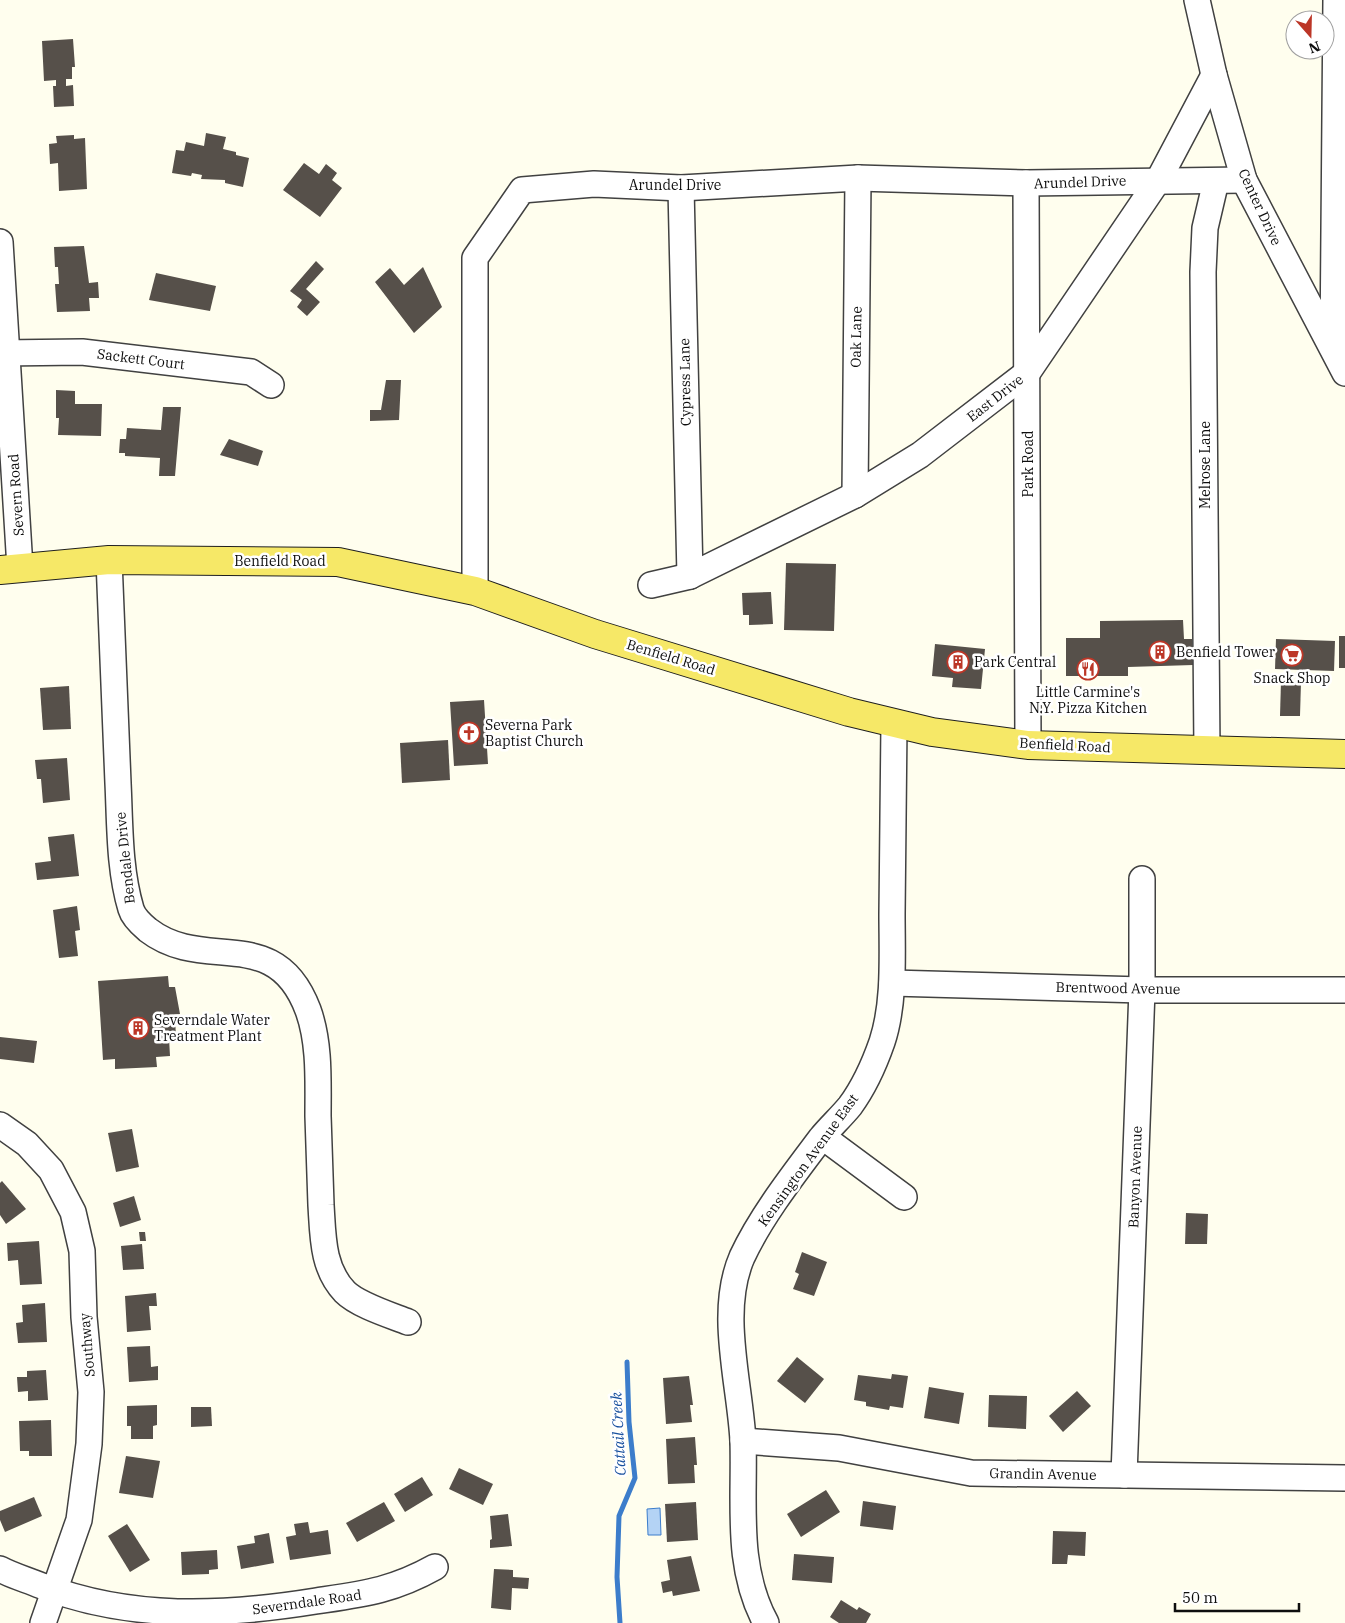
<svg xmlns="http://www.w3.org/2000/svg" width="1345" height="1623" viewBox="0 0 1345 1623" font-family="'IBM Plex Serif',serif">
<style>
.water{fill:#b4d3f5;stroke:#3c7dcb}
.lines{fill:none;stroke-linecap:round;stroke-linejoin:round}
.stream{stroke:#3c7dcb;stroke-width:5}
.building{fill:#56504a}
.minor-casing{stroke:#414141;stroke-width:28}
.major-casing{stroke:#1f1f1f;stroke-width:30}
.minor{stroke:#fff;stroke-width:25}
.major{stroke:#f6e867;stroke-width:28}
.labels{text-anchor:middle;dominant-baseline:central;stroke-width:5;stroke-linejoin:round;paint-order:stroke}
.street-label{font-size:14px;fill:#0e0e0e;stroke:#fff}
.poi-label{font-size:14px;fill:#0e0e0e;stroke:#fff;text-anchor:start}
.water-label{font-size:15px;font-style:italic;fill:#18509e;stroke:#fff}
</style>
<rect width="100%" height="100%" fill="#fffeee"/>
<path class="water" d="M 660,1508 L 661,1535 L 648,1535 L 647,1509 Z"/>
<g class="lines">
<path class="stream" d="M 620,1623 L 617,1577 L 619,1516 L 635,1478 L 629,1422 L 627,1362"/>
</g>
<g class="building">
<path d="M 73,39 L 75,67 L 72,67 L 72,79 L 66,79 L 66,86 L 73,85 L 74,106 L 54,107 L 53,86 L 56,86 L 56,80 L 44,81 L 42,41 Z"/>
<path d="M 206,133 L 226,137 L 223,149 L 236,152 L 236,155 L 249,158 L 243,187 L 225,183 L 225,180 L 201,179 L 202,175 L 192,173 L 191,176 L 172,173 L 176,150 L 184,151 L 186,142 L 204,146 Z"/>
<path d="M 74,135 L 74,139 L 85,138 L 87,189 L 59,191 L 58,163 L 50,164 L 49,144 L 57,143 L 56,136 Z"/>
<path d="M 304,163 L 319,174 L 326,164 L 337,173 L 332,180 L 342,188 L 320,217 L 283,190 Z"/>
<path d="M 84,246 L 89,283 L 98,282 L 99,298 L 89,298 L 90,311 L 57,312 L 55,284 L 59,284 L 58,267 L 55,267 L 54,247 Z"/>
<path d="M 316,261 L 324,269 L 306,289 L 320,302 L 307,316 L 297,307 L 302,300 L 290,291 Z"/>
<path d="M 423,267 L 442,307 L 414,333 L 375,282 L 390,268 L 404,285 Z"/>
<path d="M 156,273 L 216,286 L 210,311 L 149,300 Z"/>
<path d="M 386,380 L 401,380 L 399,420 L 370,421 L 370,410 L 381,410 Z"/>
<path d="M 56,390 L 75,391 L 75,404 L 102,404 L 101,436 L 58,435 L 59,418 L 56,418 Z"/>
<path d="M 163,407 L 181,407 L 175,476 L 159,476 L 160,458 L 125,456 L 125,453 L 119,453 L 120,439 L 126,439 L 127,428 L 161,430 Z"/>
<path d="M 229,439 L 263,451 L 258,466 L 220,455 Z"/>
<path d="M 786,563 L 836,564 L 834,631 L 784,630 Z"/>
<path d="M 771,592 L 773,624 L 749,625 L 749,615 L 743,615 L 742,593 Z"/>
<path d="M 1183,620 L 1184,639 L 1192,639 L 1193,665 L 1128,667 L 1128,676 L 1066,676 L 1066,638 L 1100,638 L 1100,621 Z"/>
<rect x="1339" y="636" width="6" height="32"/>
<path d="M 1276,639 L 1335,641 L 1334,671 L 1275,669 Z"/>
<path d="M 935,644 L 985,649 L 981,689 L 952,687 L 953,678 L 932,676 Z"/>
<path d="M 1281,681 L 1301,682 L 1300,716 L 1280,716 Z"/>
<path d="M 69,686 L 71,729 L 43,730 L 40,688 Z"/>
<path d="M 484,700 L 488,764 L 454,766 L 450,702 Z"/>
<path d="M 448,740 L 450,780 L 402,783 L 400,743 Z"/>
<path d="M 67,758 L 70,800 L 43,803 L 41,779 L 37,779 L 35,760 Z"/>
<path d="M 74,834 L 79,876 L 37,880 L 35,863 L 51,861 L 48,837 Z"/>
<path d="M 77,906 L 80,930 L 75,931 L 78,956 L 59,958 L 53,910 Z"/>
<path d="M 168,976 L 169,987 L 175,987 L 180,1014 L 168,1015 L 169,1018 L 175,1018 L 176,1037 L 169,1038 L 170,1056 L 156,1057 L 157,1067 L 115,1069 L 115,1059 L 103,1060 L 98,981 Z"/>
<path d="M 0,1037 L 37,1041 L 34,1063 L 0,1059 Z"/>
<path d="M 132,1129 L 139,1167 L 116,1172 L 108,1133 Z"/>
<path d="M 2,1181 L 26,1209 L 6,1224 L 0,1215 L 0,1183 Z"/>
<path d="M 134,1196 L 141,1220 L 120,1227 L 113,1203 Z"/>
<path d="M 1186,1213 L 1208,1214 L 1207,1244 L 1185,1244 Z"/>
<path d="M 139,1232 L 145,1232 L 146,1241 L 140,1241 Z"/>
<path d="M 39,1241 L 42,1284 L 20,1285 L 18,1260 L 8,1261 L 7,1243 Z"/>
<path d="M 142,1244 L 144,1269 L 123,1270 L 121,1246 Z"/>
<path d="M 802,1252 L 827,1262 L 814,1296 L 793,1289 L 799,1274 L 795,1272 Z"/>
<path d="M 156,1293 L 157,1306 L 149,1306 L 151,1330 L 127,1332 L 125,1296 Z"/>
<path d="M 45,1303 L 47,1342 L 18,1343 L 16,1323 L 23,1322 L 22,1305 Z"/>
<path d="M 150,1346 L 151,1367 L 158,1366 L 158,1380 L 129,1382 L 127,1347 Z"/>
<path d="M 797,1357 L 824,1379 L 805,1403 L 777,1381 Z"/>
<path d="M 46,1370 L 48,1400 L 28,1401 L 28,1391 L 18,1392 L 17,1377 L 27,1377 L 27,1371 Z"/>
<path d="M 892,1374 L 908,1376 L 903,1408 L 890,1406 L 889,1410 L 866,1406 L 866,1402 L 854,1400 L 858,1375 L 891,1379 Z"/>
<path d="M 689,1376 L 693,1405 L 690,1405 L 692,1422 L 666,1424 L 663,1378 Z"/>
<path d="M 929,1387 L 964,1393 L 959,1424 L 924,1418 Z"/>
<path d="M 1077,1391 L 1091,1406 L 1063,1432 L 1049,1416 Z"/>
<path d="M 989,1395 L 1027,1396 L 1026,1429 L 988,1427 Z"/>
<path d="M 157,1405 L 157,1425 L 153,1426 L 153,1439 L 131,1439 L 131,1426 L 127,1426 L 127,1406 Z"/>
<path d="M 191,1407 L 211,1407 L 212,1426 L 191,1427 Z"/>
<path d="M 51,1420 L 52,1456 L 29,1456 L 29,1451 L 20,1451 L 19,1421 Z"/>
<path d="M 695,1437 L 697,1465 L 694,1465 L 695,1483 L 668,1484 L 666,1439 Z"/>
<path d="M 126,1456 L 160,1461 L 153,1498 L 119,1493 Z"/>
<path d="M 459,1468 L 493,1484 L 483,1505 L 449,1489 Z"/>
<path d="M 422,1477 L 433,1495 L 405,1512 L 394,1494 Z"/>
<path d="M 826,1490 L 840,1512 L 801,1537 L 787,1514 Z"/>
<path d="M 34,1497 L 42,1516 L 5,1532 L 0,1520 L 0,1511 Z"/>
<path d="M 863,1501 L 896,1506 L 893,1530 L 860,1526 Z"/>
<path d="M 384,1502 L 395,1521 L 357,1542 L 346,1523 Z"/>
<path d="M 696,1502 L 698,1540 L 667,1542 L 665,1504 Z"/>
<path d="M 508,1514 L 512,1546 L 490,1548 L 490,1540 L 492,1539 L 490,1516 Z"/>
<path d="M 308,1522 L 310,1533 L 328,1530 L 331,1554 L 290,1560 L 286,1537 L 296,1535 L 294,1524 Z"/>
<path d="M 127,1524 L 150,1560 L 130,1572 L 108,1536 Z"/>
<path d="M 1053,1531 L 1086,1532 L 1085,1556 L 1068,1555 L 1067,1564 L 1052,1564 Z"/>
<path d="M 269,1533 L 274,1563 L 241,1569 L 237,1546 L 255,1543 L 254,1536 Z"/>
<path d="M 217,1550 L 218,1569 L 209,1570 L 209,1574 L 182,1575 L 181,1552 Z"/>
<path d="M 794,1554 L 834,1557 L 832,1583 L 792,1580 Z"/>
<path d="M 691,1556 L 700,1591 L 673,1596 L 672,1591 L 663,1593 L 661,1582 L 670,1580 L 667,1560 Z"/>
<path d="M 494,1569 L 513,1570 L 513,1577 L 529,1578 L 528,1589 L 512,1588 L 511,1610 L 491,1608 Z"/>
<path d="M 841,1600 L 857,1610 L 859,1607 L 871,1614 L 866,1623 L 839,1623 L 830,1617 Z"/>
</g>
<g class="lines">
<g class="minor-casing">
<g id="minor">
<path d="M 1197,0 L 1214,75 L 1244,180 L 1345,373"/>
<path d="M 1026,183 L 1028,745"/>
<path d="M 681,188 L 690,576"/>
<path d="M 0,242 L 20,568"/>
<path d="M 1333,347 L 1336,0"/>
<path d="M 0,353 L 82,352 L 251,372 L 271,385"/>
<path d="M 855,495 L 858,178"/>
<path d="M 109,560 C 112,634 115,709 118,783 C 120,824 119,869 131,909 C 133,916 142,925 148,930 C 205,974 275,922 308,1010 C 320,1043 318,1081 318,1116 C 319,1146 320,1175 321,1205 C 323,1236 322,1268 345,1292 C 358,1305 390,1315 408,1322"/>
<path d="M 651,585 L 690,576 L 855,495 L 920,455 L 1028,372 L 1159,179 L 1214,75"/>
<path d="M 475,591 L 475,258 L 522,190 L 594,184 L 681,188 L 858,178 L 1026,183 L 1244,180"/>
<path d="M 1207,751 L 1203,272 L 1205,228 L 1216,181"/>
<path d="M 892,983 L 1142,990 L 1345,990"/>
<path d="M 0,1125 L 27,1144 L 51,1170 L 73,1212 L 82,1251 L 84,1317 L 91,1392 L 89,1444 L 79,1520 L 43,1623"/>
<path d="M 823,1137 L 904,1197"/>
<path d="M 743,1441 L 839,1448 L 971,1473 L 1345,1478"/>
<path d="M 1124,1475 L 1142,990 L 1142,879"/>
<path d="M 0,1569 C 13,1576 28,1580 42,1586 C 131,1620 223,1616 316,1601 C 363,1594 392,1591 435,1567"/>
<path d="M 766,1623 C 735,1566 745,1503 743,1441 C 740,1383 718,1312 742,1257 C 761,1216 794,1174 821,1138 C 830,1127 841,1117 850,1106 C 864,1087 874,1065 882,1042 C 895,1003 892,955 892,914 C 893,851 893,787 894,724"/>
</g>
</g>
<g class="major-casing">
<path id="major" d="M 0,570 L 109,560 L 338,562 L 475,591 L 595,634 L 849,712 L 932,732 L 1028,745 L 1345,754"/>
</g>
<use href="#minor" class="minor"/>
<use href="#major" class="major"/>
</g>
<defs>
<g id="building-ring" transform="scale(1.125)"><circle r="9.5" fill="#fff" stroke="#bc3627" stroke-width="1.5"/><path d="M-4-6H4V6H1V3H-1V6H-4ZM-2.5-4.3h1.7v1.8h-1.7ZM.8-4.3h1.7v1.8H.8ZM-2.5-1h1.7V.8h-1.7ZM.8-1h1.7V.8H.8Z" fill="#bc3627"/></g>
<g id="supermarket-ring" transform="scale(1.125)"><circle r="9.5" fill="#fff" stroke="#bc3627" stroke-width="1.5"/><path d="M-6-5.5h2.5l.6 2H6L4.5 2H-2.5L-4.4-4H-6ZM-1.5 3.2a1.3 1.3 0 1 0 .1 0ZM3 3.2a1.3 1.3 0 1 0 .1 0Z" fill="#bc3627"/></g>
<g id="restaurant-ring" transform="scale(1.125)"><circle r="9.5" fill="#fff" stroke="#bc3627" stroke-width="1.5"/><path d="M-5-6h1v4h1v-4h1v4h1v-4h1v5L-1.5 .5V6h-2V.5L-5-1ZM5-6V6H3V1.5H1.5Q1.5-4 5-6Z" fill="#bc3627"/></g>
<g id="church-ring" transform="scale(1.125)"><circle r="9.5" fill="#fff" stroke="#bc3627" stroke-width="1.5"/><path d="M-1.2-6h2.4v3.5h3.3v2.4h-3.3V6h-2.4V-.1h-3.3v-2.4h3.3Z" fill="#bc3627"/></g>
</defs>
<g fill-rule="evenodd">
<use href="#building-ring" x="1160" y="652"/>
<use href="#supermarket-ring" x="1292" y="655"/>
<use href="#building-ring" x="958" y="662"/>
<use href="#restaurant-ring" x="1088" y="669"/>
<use href="#church-ring" x="469" y="733"/>
<use href="#building-ring" x="138" y="1028"/>
</g>
<g class="labels">
<g class="street-label">
<text transform="translate(1080 182) rotate(-2)">Arundel Drive</text>
<text x="675" y="185">Arundel Drive</text>
<text transform="translate(1260 207) rotate(65)">Center Drive</text>
<text transform="translate(856 337) rotate(-89)">Oak Lane</text>
<text transform="translate(141 359) rotate(7)">Sackett Court</text>
<text transform="translate(685 382) rotate(-91)">Cypress Lane</text>
<text transform="translate(995 398) rotate(-38)">East Drive</text>
<text transform="translate(1028 464) rotate(-90)">Park Road</text>
<text transform="translate(1205 465) rotate(-90)">Melrose Lane</text>
<text transform="translate(16 495) rotate(-94)">Severn Road</text>
<text x="280" y="561">Benfield Road</text>
<text transform="translate(671 657) rotate(17)">Benfield Road</text>
<text transform="translate(1065 745) rotate(3)">Benfield Road</text>
<text transform="translate(125 858) rotate(-96)">Bendale Drive</text>
<text transform="translate(1118 988) rotate(1)">Brentwood Avenue</text>
<text transform="translate(808 1160) rotate(-54)">Kensington Avenue East</text>
<text transform="translate(1135 1177) rotate(-88)">Banyon Avenue</text>
<text transform="translate(87 1345) rotate(-95)">Southway</text>
<text transform="translate(1043 1474) rotate(1)">Grandin Avenue</text>
<text transform="translate(307 1602) rotate(-8)">Severndale Road</text>
</g>
<g class="poi-label">
<text x="1176" y="652">Benfield Tower</text>
<text x="974" y="662">Park Central</text>
<text x="1292" y="678" text-anchor="middle">Snack Shop</text>
<text x="1088" y="692" text-anchor="middle">Little Carmine's<tspan x="1088" dy="16">N.Y. Pizza Kitchen</tspan></text>
<text x="485" y="725">Severna Park<tspan x="485" dy="16">Baptist Church</tspan></text>
<text x="154" y="1020">Severndale Water<tspan x="154" dy="16">Treatment Plant</tspan></text>
</g>
<g class="water-label">
<text transform="translate(618 1434) rotate(-93)">Cattail Creek</text>
</g>
</g>
<g transform="translate(1310 35) rotate(160)"><circle r="24" fill="#ffffff" stroke="#9f9f9f"/>
<path d="M0-4L9 19L0 12L-9 19Z" fill="#bc3627"/>
<text y="-8" font-size="14" font-weight="bold" text-anchor="middle" fill="#0e0e0e">N</text>
</g>
<path d="M1175 1603v8h124v-8" fill="none" stroke="#0e0e0e" stroke-width="2.5"/>
<text x="1182" y="1603" font-size="15" fill="#0e0e0e" stroke="#ffffff" stroke-width="4" paint-order="stroke">50 m</text>
</svg>
